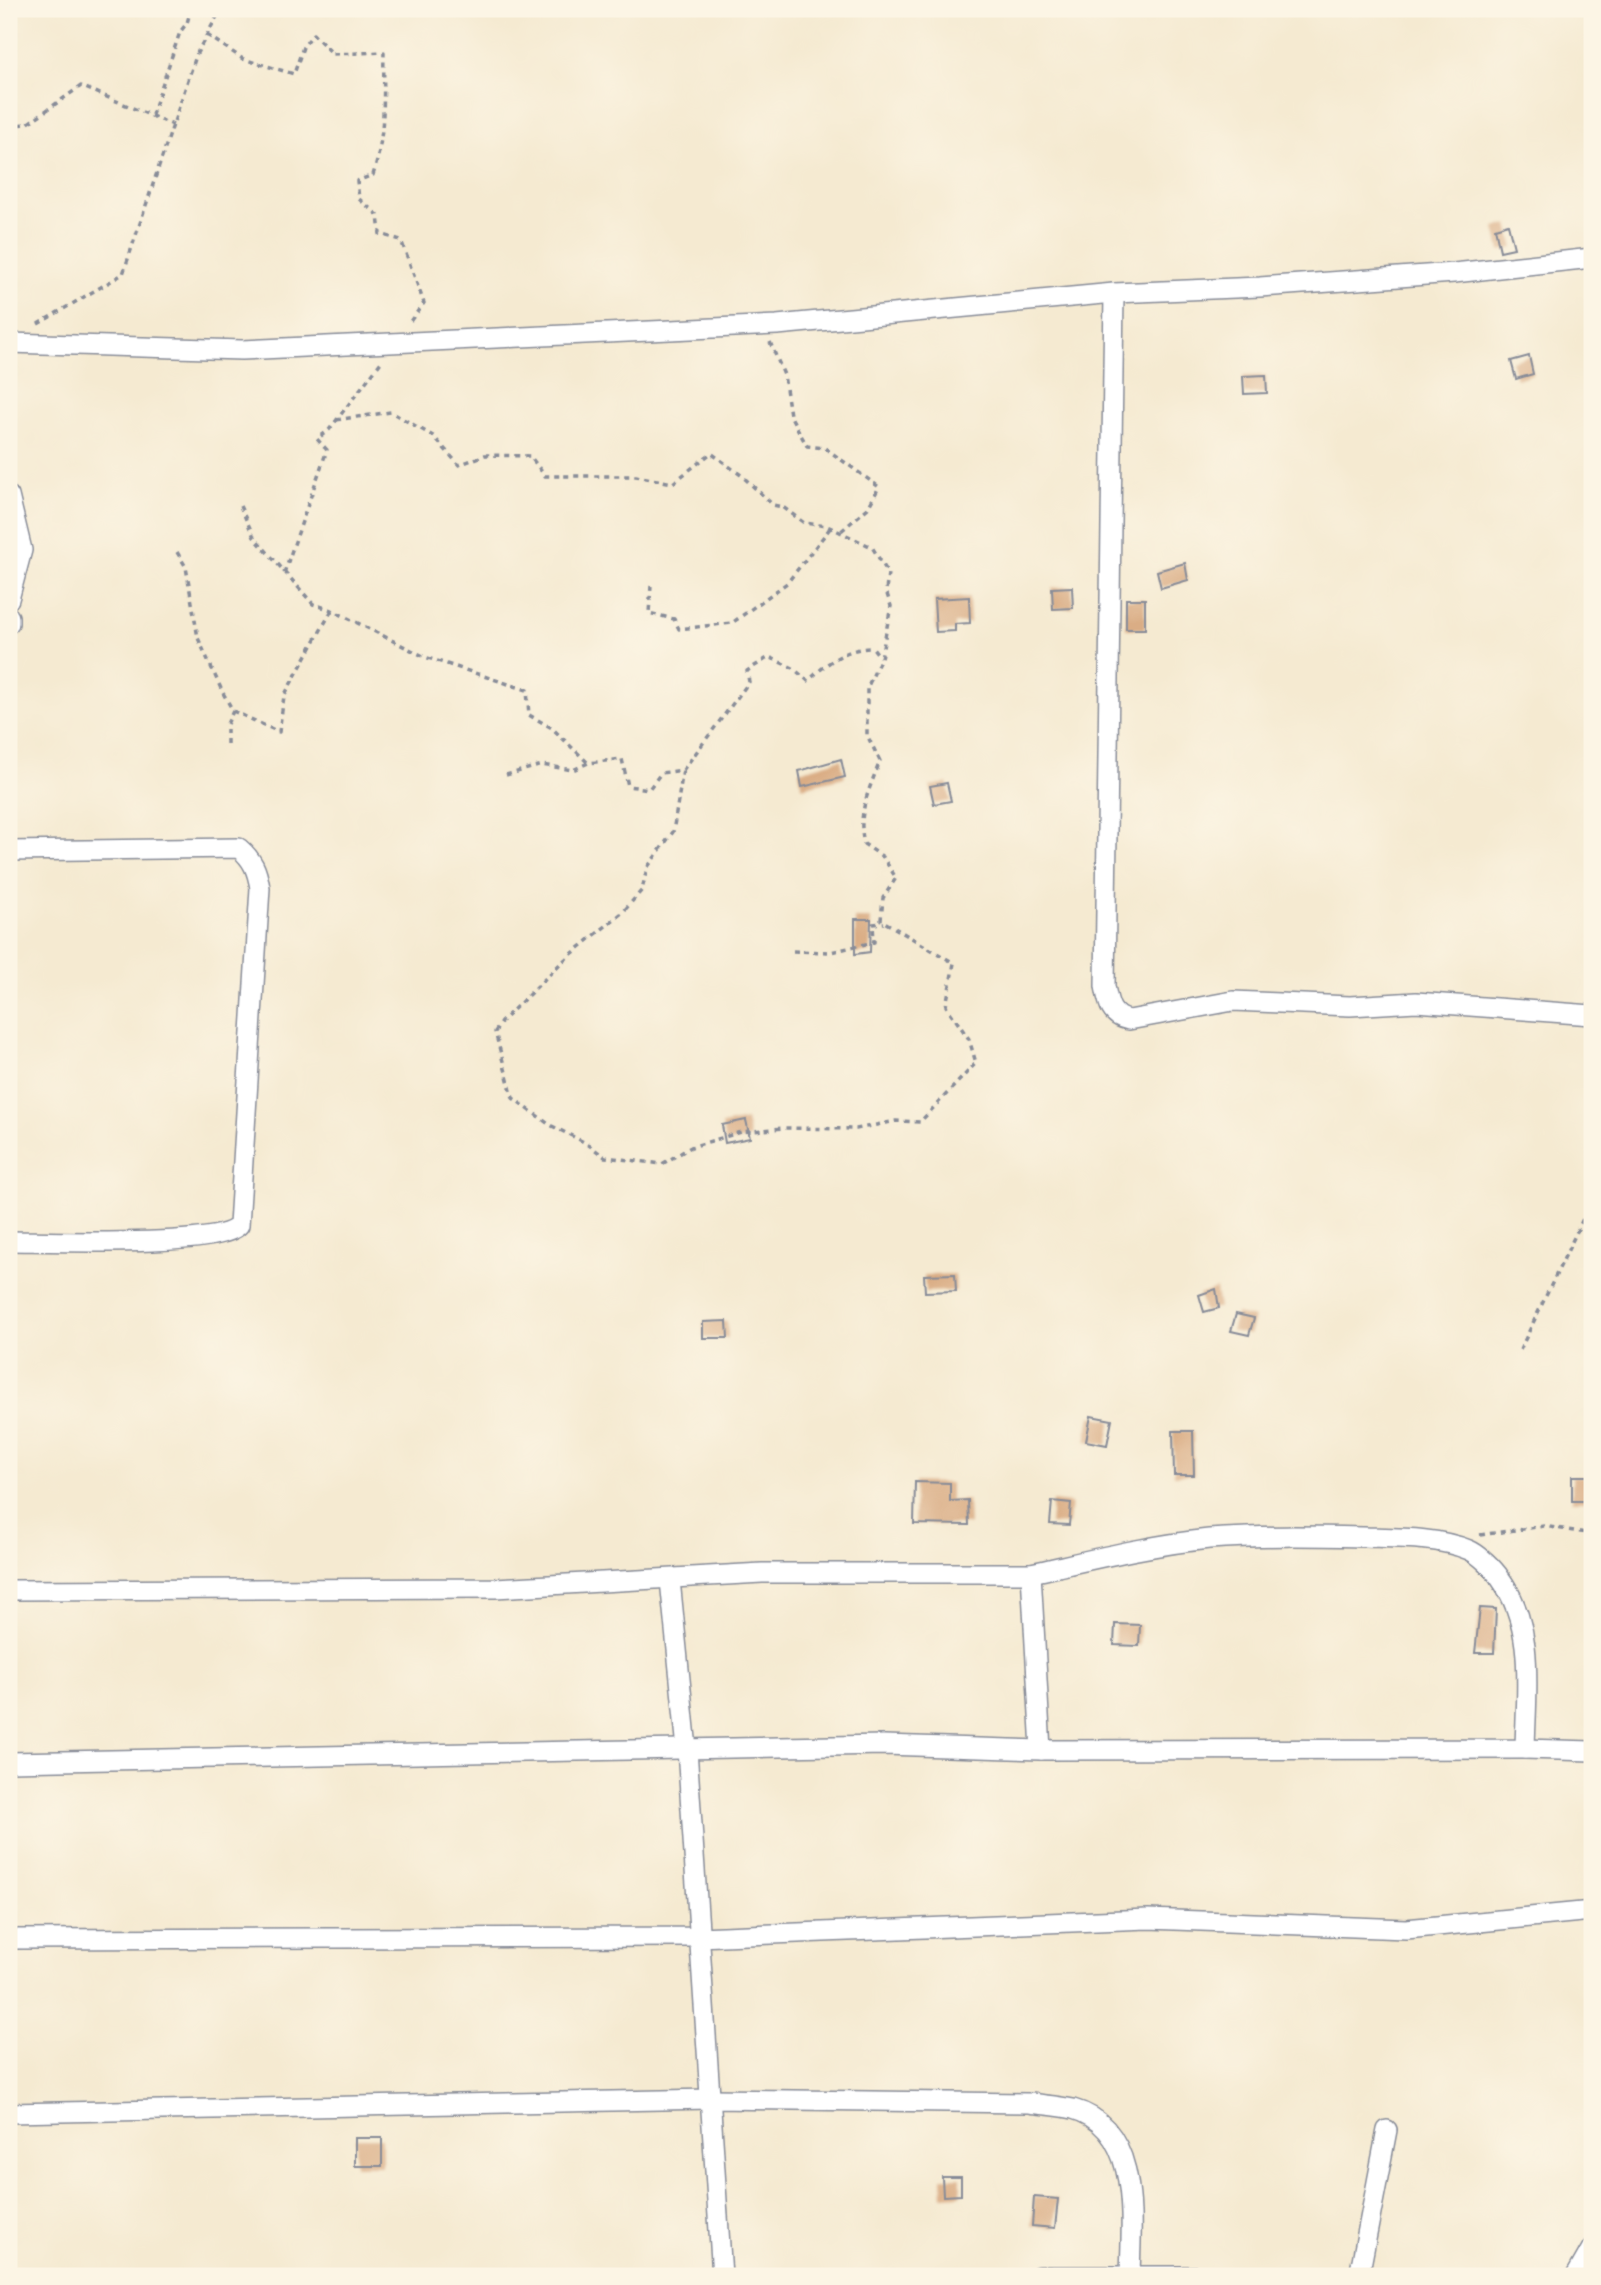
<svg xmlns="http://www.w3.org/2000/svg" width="1601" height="2285" viewBox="0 0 1601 2285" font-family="Itim,sans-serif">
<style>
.building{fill:#daad85}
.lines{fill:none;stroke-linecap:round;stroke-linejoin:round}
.minor-casing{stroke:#888c98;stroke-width:22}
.path{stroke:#888c98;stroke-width:3.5;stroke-dasharray:5 5;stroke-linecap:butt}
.minor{stroke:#fff;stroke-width:19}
</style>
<rect width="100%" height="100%" fill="#fcf5e5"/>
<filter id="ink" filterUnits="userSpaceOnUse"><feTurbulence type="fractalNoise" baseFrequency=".0143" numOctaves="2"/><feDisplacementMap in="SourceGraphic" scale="14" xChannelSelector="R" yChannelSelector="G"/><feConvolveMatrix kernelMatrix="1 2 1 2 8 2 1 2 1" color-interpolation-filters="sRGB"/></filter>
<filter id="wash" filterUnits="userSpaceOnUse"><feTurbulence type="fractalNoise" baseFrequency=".00686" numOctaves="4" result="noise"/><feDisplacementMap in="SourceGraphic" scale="28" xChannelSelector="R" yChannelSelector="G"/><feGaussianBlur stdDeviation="1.57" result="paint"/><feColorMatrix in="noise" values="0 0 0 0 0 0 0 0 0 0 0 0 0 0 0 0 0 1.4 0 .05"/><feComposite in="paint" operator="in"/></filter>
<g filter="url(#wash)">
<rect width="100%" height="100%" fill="#f5ead1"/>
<g id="blocks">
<g class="building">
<path d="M 1508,224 L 1514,248 L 1500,251 L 1495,228 Z"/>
<path d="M 1529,356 L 1533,374 L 1516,379 L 1511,361 Z"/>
<path d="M 1266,375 L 1267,393 L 1244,394 L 1243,376 Z"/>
<path d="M 1185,563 L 1188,580 L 1161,588 L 1157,571 Z"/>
<path d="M 1072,587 L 1073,608 L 1053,609 L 1052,588 Z"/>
<path d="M 969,597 L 970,623 L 955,624 L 955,631 L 936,632 L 934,599 Z"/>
<rect x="1126" y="599" width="19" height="30"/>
<path d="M 841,759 L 845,777 L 802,787 L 799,771 Z"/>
<path d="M 947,783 L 951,801 L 934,804 L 930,786 Z"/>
<path d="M 855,919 L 871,919 L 870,952 L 855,954 Z"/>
<path d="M 746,1120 L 750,1138 L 725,1143 L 722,1125 Z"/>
<path d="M 955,1274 L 956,1291 L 925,1292 L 924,1275 Z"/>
<path d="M 1216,1289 L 1219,1308 L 1204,1312 L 1199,1295 Z"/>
<path d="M 1236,1314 L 1254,1318 L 1249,1335 L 1231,1331 Z"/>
<path d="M 727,1321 L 728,1338 L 703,1338 L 703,1322 Z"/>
<path d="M 1091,1416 L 1112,1420 L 1107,1445 L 1086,1441 Z"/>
<path d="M 1173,1431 L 1193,1431 L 1194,1475 L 1174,1475 Z"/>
<rect x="1572" y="1476" width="19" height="25"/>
<path d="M 915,1482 L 950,1483 L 950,1501 L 968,1500 L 969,1525 L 914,1524 Z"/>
<path d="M 1052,1501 L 1071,1503 L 1069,1525 L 1050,1524 Z"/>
<path d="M 1480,1608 L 1496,1609 L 1494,1653 L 1475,1653 Z"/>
<path d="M 1115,1624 L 1140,1625 L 1139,1646 L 1114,1645 Z"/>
<rect x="355" y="2138" width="27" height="28"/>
<path d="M 942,2177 L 961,2177 L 961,2195 L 943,2196 Z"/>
<path d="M 1034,2197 L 1058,2199 L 1055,2228 L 1032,2226 Z"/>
</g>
</g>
</g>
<g filter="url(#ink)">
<use href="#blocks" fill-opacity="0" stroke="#888c98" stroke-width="2"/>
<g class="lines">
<g class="minor-casing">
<g id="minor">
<path d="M 1114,293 L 1105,986 C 1108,1002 1110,1017 1129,1020 L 1233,1001 L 1350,1006 L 1416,1002 L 1592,1015"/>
<path d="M 9,343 L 242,350 L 777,325 L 1114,293 L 1260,287 L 1454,273 L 1592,258"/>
<path d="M 9,496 L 22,550 L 9,599"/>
<path d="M 9,617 L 9,623"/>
<path d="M 9,851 L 239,848 C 253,860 257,870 260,888 L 239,1225 C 221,1248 46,1241 9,1241"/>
<path d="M 670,1580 L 687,1749 L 722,2276"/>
<path d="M 9,1590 L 495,1588 L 762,1573 L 1031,1573 L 1041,1750"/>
<path d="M 1525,1749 L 1592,1751"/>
<path d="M 9,1762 L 884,1745 L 1041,1750 L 1525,1749 C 1526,1691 1536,1628 1500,1578 C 1494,1569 1479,1554 1469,1550 C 1437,1537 1397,1538 1364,1537 C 1312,1536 1261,1535 1209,1539 C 1149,1545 1090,1560 1031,1573"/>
<path d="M 9,1939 L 698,1937 L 1148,1919 L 1406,1929 L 1592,1911"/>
<path d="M 9,2113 L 711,2099 L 1030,2103 C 1044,2105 1059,2106 1073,2109 C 1142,2128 1131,2222 1130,2276"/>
<path d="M 1039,2276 L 1212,2276"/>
<path d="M 1359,2276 L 1387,2130"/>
<path d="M 1576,2276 L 1592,2248"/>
</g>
</g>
<g class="path">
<path d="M 207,35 L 243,59 L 294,74 L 303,47 L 313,34 L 333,54 L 384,52 C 383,94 386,135 373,175 L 357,181 L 359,199 L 378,215 L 380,234 L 401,240 L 424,303 L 408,324"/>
<path d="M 152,115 L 180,32 L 187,23 L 191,9"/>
<path d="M 9,125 L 27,124 L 81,86 L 173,125"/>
<path d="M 38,324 L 123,274 L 197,53 L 221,9"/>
<path d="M 770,342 L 784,375 L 790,415 L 807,446 L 825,448 L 879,487 L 868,508 L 840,532"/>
<path d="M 336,420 L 391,412 L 433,436 L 459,465 L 485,455 L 530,456 L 545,476 L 636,476 L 673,483 L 711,453 L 741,475 L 773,505 L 783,507 L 804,523 L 827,526 L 872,547 L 888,573 L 886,591 L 891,606 L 881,658 L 867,688 L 867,735 L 880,761 C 869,790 857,813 864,844 L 883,857 L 896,878 L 883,898 L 881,920 L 954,963 L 946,1006 L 969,1039 L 976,1063 L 920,1122 L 896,1121 L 856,1129 L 784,1128 L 741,1132 L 691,1147 L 662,1164 L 605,1157 L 586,1143 L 550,1125 L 513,1098 L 495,1032 L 501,1022 L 562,962 L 623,912 L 642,890 L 647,868 L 673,832 L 683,770"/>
<path d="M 240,506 L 254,537 L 313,604 L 332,610 L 425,657 L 527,690 L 529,715 L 552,728 L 588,763"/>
<path d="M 177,552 L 186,567 L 198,638 L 223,693 L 233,711 L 279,732 L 284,696 L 332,610"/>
<path d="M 284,573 L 327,450 L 317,439 L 329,430 L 381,362"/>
<path d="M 651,586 L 649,613 L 674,619 L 679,629 L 732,623 L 787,583 L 831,527"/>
<path d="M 227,744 L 227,724 L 233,711"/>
<path d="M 506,775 L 542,765 L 573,770 L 588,763 L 622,759 L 628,786 L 649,789 L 661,773 L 683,770 L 749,682 L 747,671 L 769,657 L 793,668 L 808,681 C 828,662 845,648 873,648 L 880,657"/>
<path d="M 793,951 L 831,952 L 874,942 L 873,924 L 884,923"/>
<path d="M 1520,1350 L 1592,1200"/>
<path d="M 1480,1535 L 1544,1526 L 1592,1534"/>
<path d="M 1588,2186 L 1592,2179"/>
</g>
<use href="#minor" class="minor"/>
</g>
</g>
<rect width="1601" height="2285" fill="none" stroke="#fcf5e5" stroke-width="35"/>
</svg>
